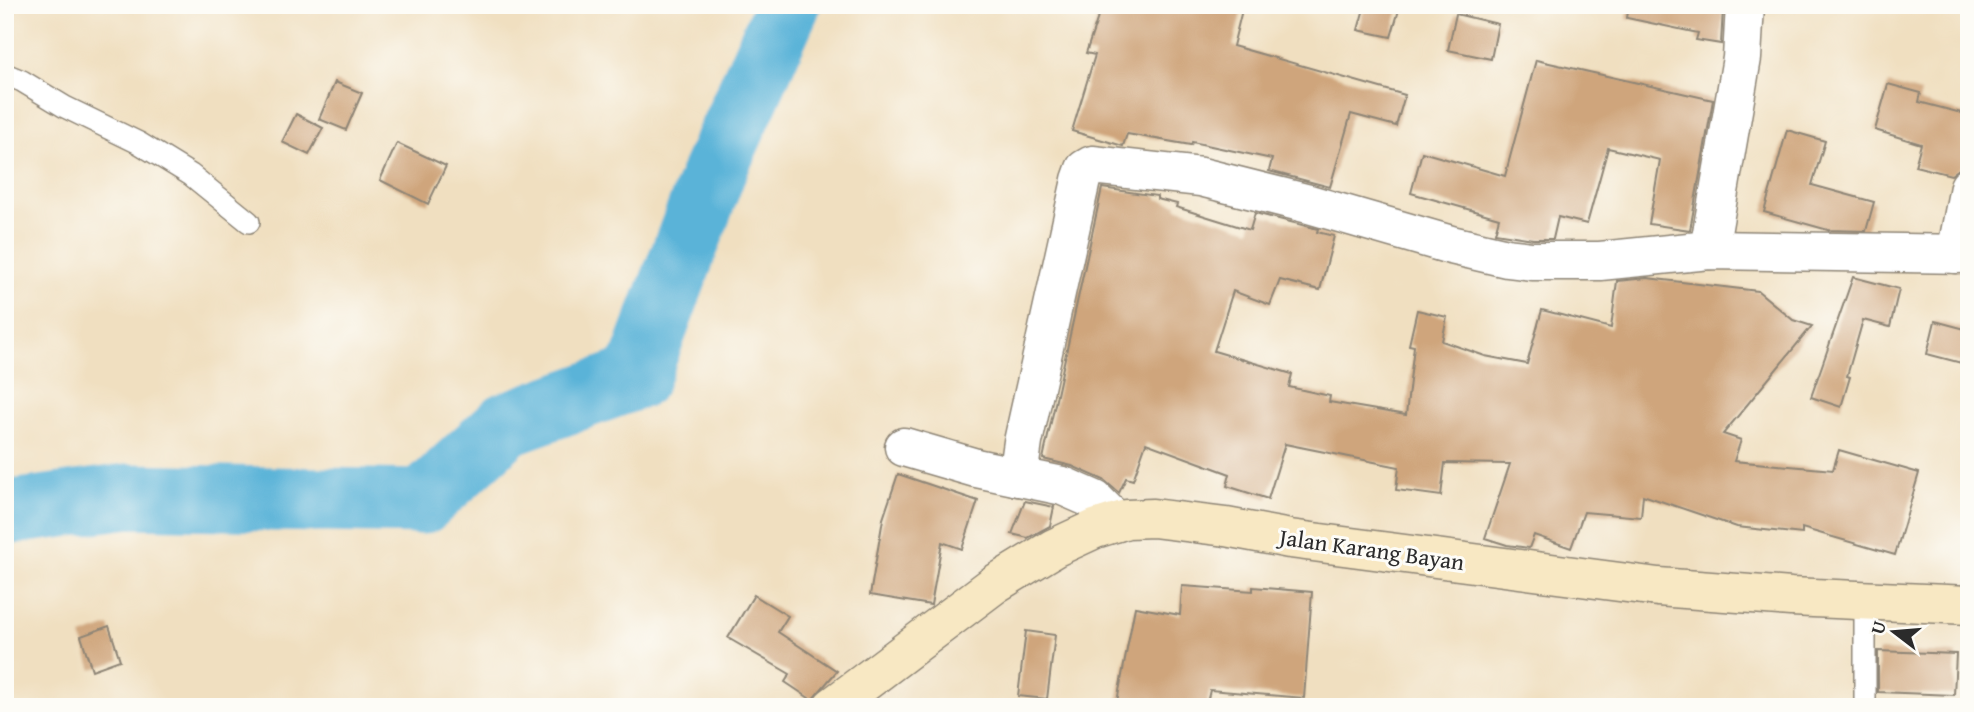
<svg xmlns="http://www.w3.org/2000/svg" width="1974" height="712" viewBox="0 0 1974 712" font-family="'Gentium Book Plus',serif">
<style>
.lines{fill:none;stroke-linecap:round;stroke-linejoin:round}
.river{stroke:#5ab3d8;stroke-width:65}
.building{fill:#cfa57b}
.lane-casing{stroke:#8e8576;stroke-width:24}
.street-casing{stroke:#8e8576;stroke-width:41}
.secondary-casing{stroke:#8e8576;stroke-width:41}
.lane{stroke:#fff;stroke-width:21}
.street{stroke:#fff;stroke-width:38}
.secondary{stroke:#f8e8c3;stroke-width:38}
.labels{text-anchor:middle;dominant-baseline:central;stroke-width:6;stroke-linejoin:round;paint-order:stroke}
.street-label{font-size:23px;fill:#2b2b2b;stroke:#fdfcf7}
</style>
<rect width="100%" height="100%" fill="#fdfcf7"/>
<filter id="ink" filterUnits="userSpaceOnUse"><feTurbulence type="fractalNoise" baseFrequency=".0143" numOctaves="2"/><feDisplacementMap in="SourceGraphic" scale="14" xChannelSelector="R" yChannelSelector="G"/><feConvolveMatrix kernelMatrix="1 2 1 2 8 2 1 2 1" color-interpolation-filters="sRGB"/></filter>
<filter id="wash" filterUnits="userSpaceOnUse"><feTurbulence type="fractalNoise" baseFrequency=".00686" numOctaves="4" result="noise"/><feDisplacementMap in="SourceGraphic" scale="28" xChannelSelector="R" yChannelSelector="G"/><feGaussianBlur stdDeviation="1.57" result="paint"/><feColorMatrix in="noise" values="0 0 0 0 0 0 0 0 0 0 0 0 0 0 0 0 0 1.4 0 .05"/><feComposite in="paint" operator="in"/></filter>
<g filter="url(#wash)">
<rect width="100%" height="100%" fill="#f0dfc0"/>
<g class="lines">
<path class="river" d="M 5,513 L 128,496 L 422,502 L 507,424 L 637,377 L 714,171 L 788,5"/>
</g>
<g id="blocks">
<g class="building">
<path d="M 1102,5 L 1223,5 L 1242,10 L 1233,46 L 1405,95 L 1396,126 L 1351,114 L 1330,187 L 1269,171 L 1272,159 L 1192,142 L 1191,145 L 1127,134 L 1123,146 L 1072,131 L 1095,55 L 1086,53 Z"/>
<path d="M 1365,5 L 1383,5 L 1399,10 L 1391,37 L 1358,30 Z"/>
<path d="M 1629,5 L 1703,5 L 1723,9 L 1721,44 L 1696,40 L 1698,33 L 1627,18 Z"/>
<path d="M 1456,14 L 1498,24 L 1491,59 L 1448,50 Z"/>
<path d="M 1536,60 L 1713,100 L 1690,230 L 1649,224 L 1660,160 L 1608,148 L 1587,224 L 1558,217 L 1553,239 L 1533,239 L 1495,233 L 1499,218 L 1411,193 L 1422,152 L 1505,176 Z"/>
<path d="M 335,82 L 362,93 L 346,130 L 319,119 Z"/>
<path d="M 1888,84 L 1921,93 L 1919,102 L 1969,115 L 1969,144 L 1963,166 L 1951,175 L 1915,166 L 1921,144 L 1875,130 Z"/>
<path d="M 296,114 L 323,128 L 309,155 L 282,142 Z"/>
<path d="M 1787,130 L 1825,141 L 1812,185 L 1874,202 L 1866,231 L 1828,230 L 1764,212 Z"/>
<path d="M 397,143 L 446,166 L 428,204 L 380,180 Z"/>
<path d="M 1102,188 L 1157,196 L 1157,199 L 1177,204 L 1176,207 L 1250,230 L 1255,213 L 1318,229 L 1317,232 L 1334,236 L 1320,290 L 1280,280 L 1270,305 L 1233,291 L 1214,351 L 1292,374 L 1289,387 L 1330,396 L 1329,402 L 1406,415 L 1414,346 L 1409,345 L 1417,310 L 1447,317 L 1442,341 L 1485,356 L 1527,364 L 1542,310 L 1611,328 L 1617,281 L 1647,278 L 1758,291 L 1793,320 L 1812,326 L 1723,434 L 1741,440 L 1734,461 L 1833,470 L 1839,450 L 1919,473 L 1895,555 L 1802,528 L 1802,534 L 1737,527 L 1643,495 L 1641,517 L 1584,512 L 1571,548 L 1534,535 L 1529,548 L 1507,545 L 1485,538 L 1510,464 L 1445,463 L 1441,496 L 1396,490 L 1399,467 L 1285,444 L 1268,499 L 1227,486 L 1230,474 L 1146,443 L 1133,480 L 1126,478 L 1119,493 L 1104,480 L 1072,466 L 1043,459 Z"/>
<path d="M 1853,277 L 1899,289 L 1890,327 L 1863,320 L 1847,376 L 1850,377 L 1841,407 L 1811,397 Z"/>
<path d="M 1935,321 L 1969,330 L 1969,365 L 1927,354 Z"/>
<path d="M 898,474 L 978,501 L 962,549 L 942,542 L 931,605 L 870,595 L 883,519 Z"/>
<path d="M 1025,501 L 1054,507 L 1050,526 L 1028,538 L 1012,534 Z"/>
<path d="M 1182,586 L 1253,591 L 1253,587 L 1312,592 L 1304,698 L 1210,690 L 1206,707 L 1116,707 L 1135,607 L 1180,615 Z"/>
<path d="M 754,595 L 788,616 L 778,632 L 837,671 L 812,700 L 785,682 L 790,674 L 728,638 Z"/>
<path d="M 109,626 L 120,660 L 92,670 L 81,636 Z"/>
<path d="M 1026,631 L 1055,635 L 1047,699 L 1018,696 Z"/>
<path d="M 1878,651 L 1956,654 L 1954,695 L 1878,692 Z"/>
</g>
</g>
</g>
<g filter="url(#ink)">
<use href="#blocks" fill-opacity="0" stroke="#8e8576" stroke-width="2"/>
<g class="lines">
<g class="lane-casing">
<g id="lane">
<path d="M 5,74 L 22,81 L 65,107 L 139,143 L 191,175 L 249,222"/>
<path d="M 1865,707 L 1865,601"/>
</g>
</g>
<g class="street-casing">
<g id="street">
<path d="M 1709,250 L 1742,58 L 1745,5"/>
<path d="M 1956,254 L 1969,187"/>
<path d="M 904,447 L 976,468 L 1063,486 L 1095,500 L 1117,522"/>
<path d="M 1018,477 L 1023,442 L 1081,180 L 1085,169 L 1092,165 L 1201,177 L 1309,204 L 1451,245 L 1507,258 L 1532,261 L 1600,261 L 1709,250 L 1969,254"/>
</g>
</g>
<g class="secondary-casing">
<path id="secondary" d="M 832,707 L 995,584 L 1054,548 L 1095,529 L 1127,519 L 1153,518 L 1226,527 L 1290,539 L 1658,587 L 1791,597 L 1969,605"/>
</g>
<use href="#lane" class="lane"/>
<use href="#street" class="street"/>
<use href="#secondary" class="secondary"/>
</g>
</g>
<g class="labels">
<g class="street-label">
<text transform="translate(1372 549) rotate(8)">Jalan Karang Bayan</text>
</g>
</g>
<rect width="1974" height="712" fill="none" stroke="#fdfcf7" stroke-width="28"/>
<g transform="translate(1894 632) rotate(286)" stroke="#fdfcf7" stroke-width="5" paint-order="stroke">
<path d="M0-5L12 26L0 18L-12 26Z" fill="#2b2b2b"/>
<text y="-10" font-size="19" font-weight="bold" text-anchor="middle" fill="#2b2b2b">U</text>
</g>
</svg>
